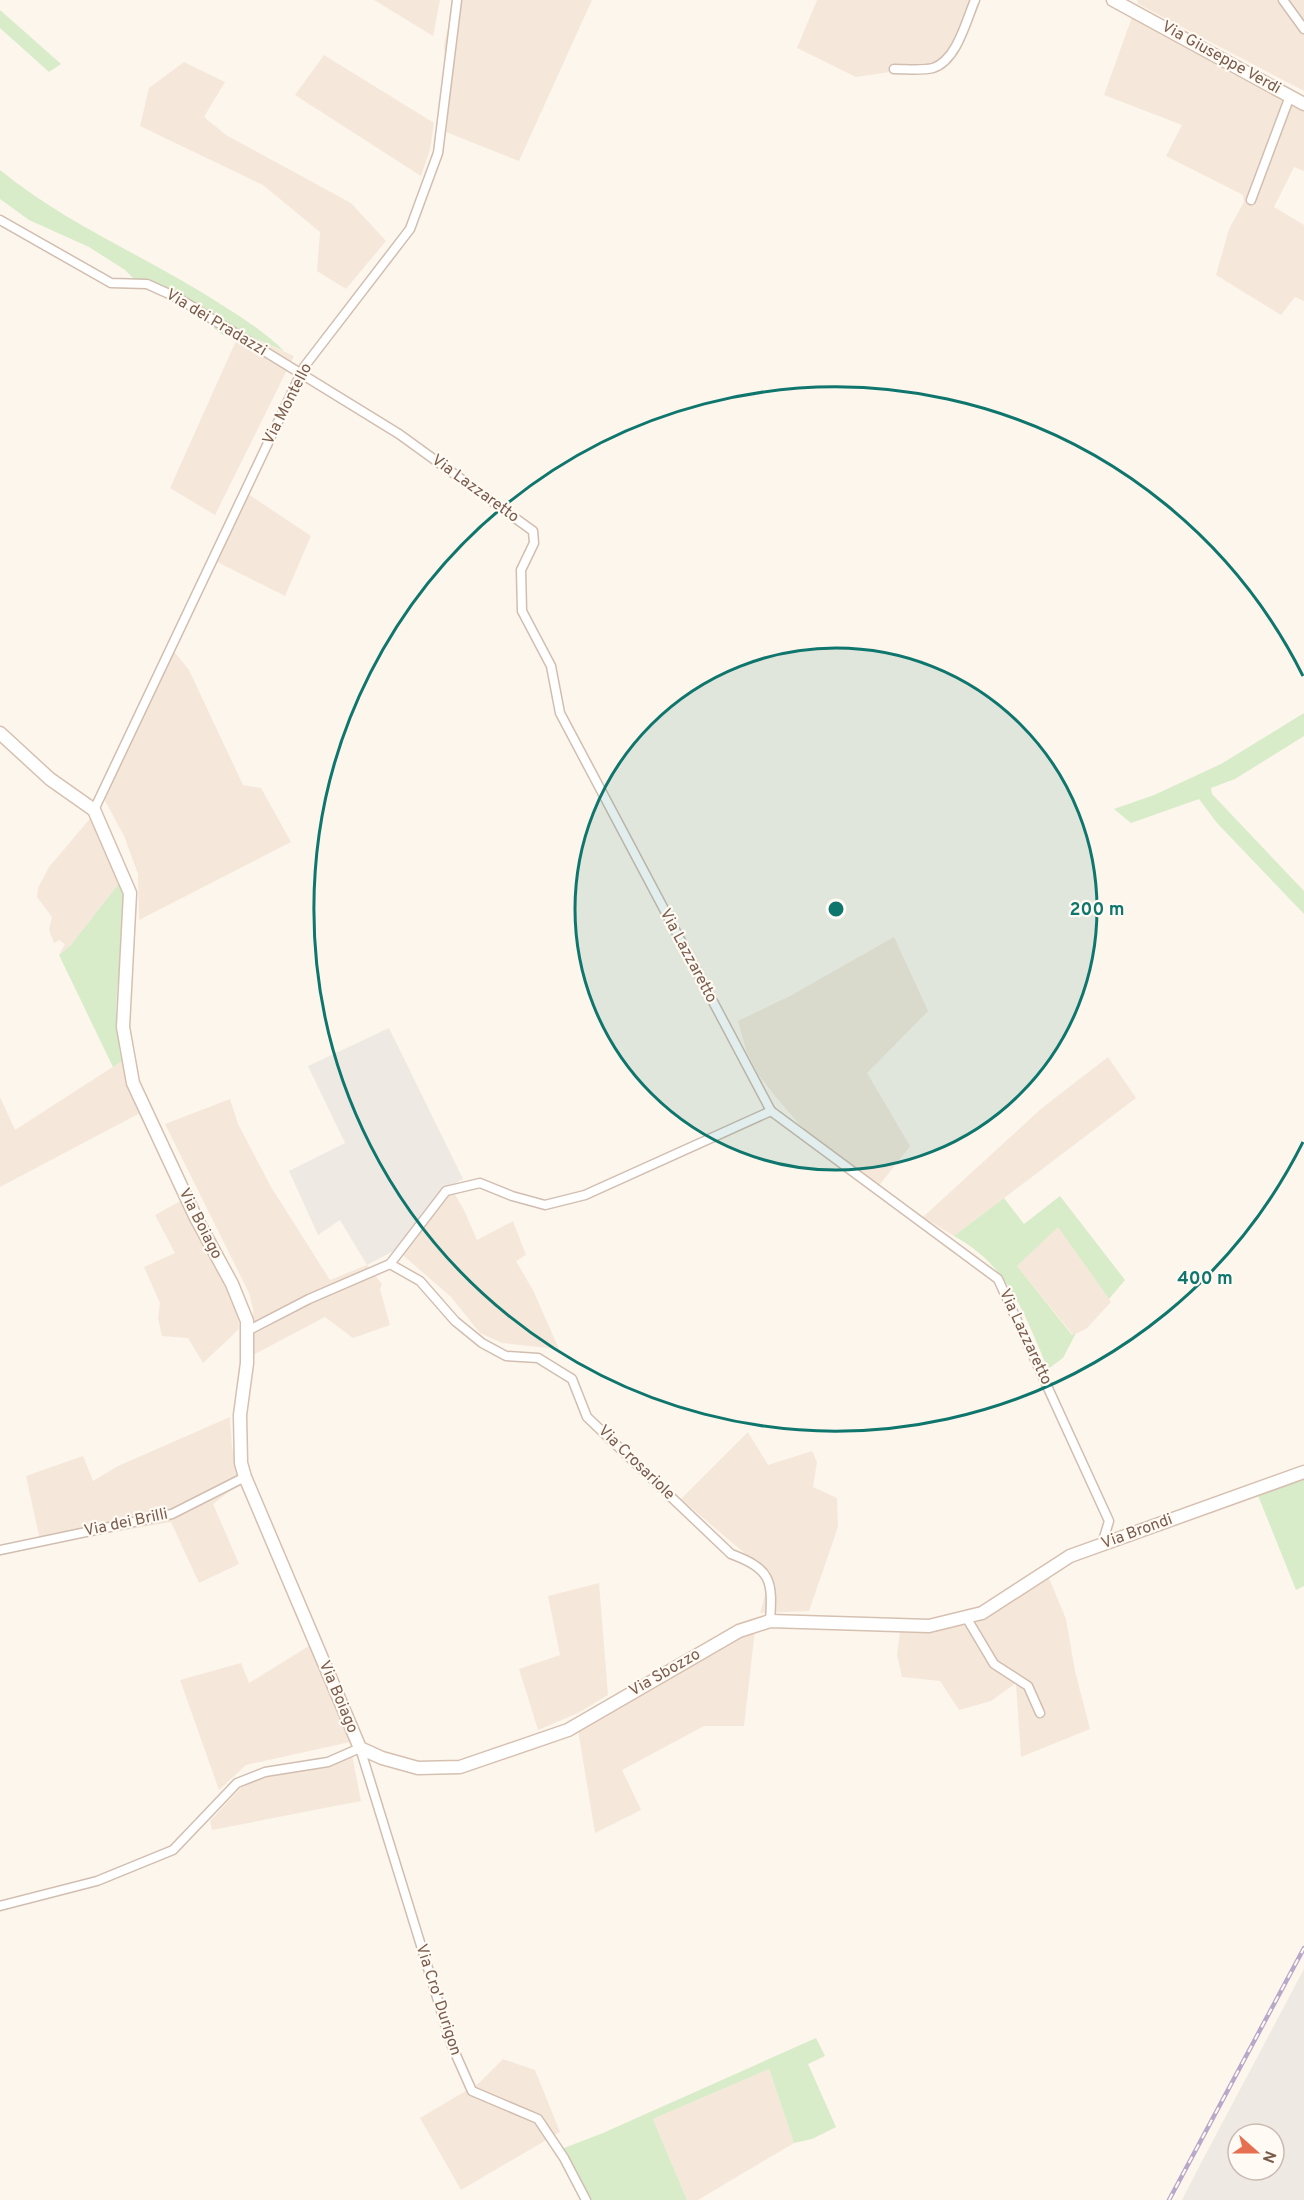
<svg xmlns="http://www.w3.org/2000/svg" width="1304" height="2200" viewBox="0 0 1304 2200" font-family="Overpass,sans-serif">
<style>
.residential{fill:#f5e8da}
.industrial{fill:#efe9e4;fill-rule:evenodd}
.green{fill:#d8ecc9}
.lines{fill:none;stroke-linecap:round;stroke-linejoin:round}
.street-casing{stroke:#d1beb0;stroke-width:11}
.secondary-casing{stroke:#d6c0b0;stroke-width:15}
.street{stroke:#fff;stroke-width:8}
.secondary{stroke:#fff;stroke-width:12}
.rail-casing{stroke:#b9a8c9;stroke-width:4.5}
.rail{stroke:#fffaf3;stroke-width:2;stroke-dasharray:7;stroke-linecap:butt}
.ring{fill:none;stroke:#0f766e;stroke-width:3}
.labels{text-anchor:middle;dominant-baseline:central;stroke-width:4.5;stroke-linejoin:round;paint-order:stroke}
.street-label{font-size:16px;fill:#7a5c4d;stroke:#fffaf3}
.centre{fill:#0f766e;stroke:#fffaf3;stroke-width:3}
.ring-label{font-size:18px;text-anchor:middle;font-weight:bold;fill:#0f766e;stroke:#fffaf3;stroke-width:4.5;stroke-linejoin:round;paint-order:stroke}
</style>
<rect width="100%" height="100%" fill="#fdf6ec"/>
<g class="residential">
<path d="M 374,0 L 440,0 L 433,36 Z"/>
<path d="M 454,0 L 592,0 L 519,161 L 446,132 L 448,112 L 444,45 Z"/>
<path d="M 817,0 L 972,0 L 944,64 L 856,77 L 797,48 Z"/>
<path d="M 1137,0 L 1304,0 L 1304,91 L 1138,4 Z"/>
<path d="M 1132,17 L 1304,109 L 1304,171 L 1294,167 L 1274,207 L 1304,225 L 1304,301 L 1295,297 L 1281,315 L 1216,275 L 1229,229 L 1244,202 L 1243,195 L 1166,156 L 1182,125 L 1104,95 Z"/>
<path d="M 324,55 L 434,123 L 430,150 L 421,176 L 295,95 Z"/>
<path d="M 184,62 L 225,82 L 204,117 L 226,135 L 351,203 L 386,241 L 346,289 L 317,271 L 320,232 L 263,185 L 140,126 L 149,88 Z"/>
<path d="M 240,332 L 294,356 L 215,515 L 170,488 Z"/>
<path d="M 242,490 L 311,536 L 285,596 L 209,558 Z"/>
<path d="M 168,644 L 189,670 L 243,785 L 261,788 L 291,842 L 139,920 L 138,874 L 124,836 L 104,799 Z"/>
<path d="M 94,814 L 123,878 L 71,945 L 59,955 L 65,944 L 59,940 L 54,943 L 49,930 L 52,917 L 37,897 L 38,888 L 49,867 Z"/>
<path d="M 894,937 L 928,1011 L 867,1073 L 910,1146 L 878,1187 L 806,1132 L 775,1096 L 758,1074 L 746,1050 L 738,1021 L 792,995 Z"/>
<path d="M 1108,1057 L 1136,1098 L 954,1236 L 923,1217 L 1042,1108 Z"/>
<path d="M 122,1061 L 142,1112 L 0,1187 L 0,1097 L 15,1130 Z"/>
<path d="M 230,1099 L 238,1124 L 271,1187 L 330,1280 L 367,1265 L 382,1284 L 380,1289 L 390,1325 L 353,1338 L 325,1317 L 253,1355 L 253,1309 L 249,1293 L 165,1124 Z"/>
<path d="M 450,1186 L 464,1210 L 477,1240 L 513,1221 L 526,1255 L 516,1261 L 533,1290 L 559,1349 L 502,1343 L 480,1333 L 451,1297 L 397,1250 Z"/>
<path d="M 184,1199 L 234,1300 L 238,1312 L 239,1329 L 203,1363 L 188,1338 L 162,1336 L 158,1318 L 160,1303 L 144,1267 L 175,1253 L 155,1215 Z"/>
<path d="M 1058,1226 L 1111,1302 L 1086,1329 L 1073,1335 L 1017,1266 Z"/>
<path d="M 230,1417 L 232,1447 L 242,1482 L 213,1504 L 239,1564 L 199,1583 L 171,1522 L 41,1545 L 26,1476 L 83,1456 L 93,1481 L 118,1466 Z"/>
<path d="M 748,1432 L 768,1465 L 812,1451 L 817,1462 L 813,1487 L 837,1498 L 838,1527 L 809,1611 L 760,1613 L 768,1584 L 763,1569 L 681,1499 Z"/>
<path d="M 1046,1571 L 1066,1619 L 1075,1671 L 1090,1729 L 1021,1757 L 1016,1683 L 991,1701 L 959,1710 L 940,1681 L 902,1677 L 897,1655 L 900,1631 L 945,1628 Z"/>
<path d="M 599,1583 L 608,1695 L 578,1713 L 538,1730 L 519,1669 L 560,1655 L 548,1596 Z"/>
<path d="M 755,1630 L 744,1726 L 704,1726 L 622,1770 L 641,1810 L 595,1833 L 578,1730 L 706,1652 Z"/>
<path d="M 309,1646 L 350,1742 L 246,1765 L 219,1790 L 180,1680 L 241,1663 L 249,1683 Z"/>
<path d="M 352,1755 L 361,1801 L 212,1830 L 210,1821 L 251,1777 Z"/>
<path d="M 503,2059 L 535,2070 L 560,2132 L 461,2190 L 420,2118 L 479,2083 Z"/>
<path d="M 769,2069 L 794,2143 L 698,2200 L 687,2200 L 653,2119 Z"/>
</g>
<g class="industrial">
<path d="M 389,1028 L 463,1179 L 450,1186 L 405,1245 L 367,1265 L 340,1220 L 318,1235 L 289,1171 L 345,1143 L 308,1066 Z"/>
<path d="M 1304,1969 L 1304,2200 L 1182,2200 L 1201,2163 ZM 1238,2134 L 1274,2134 L 1274,2170 L 1238,2170 Z"/>
</g>
<g class="green">
<path d="M 0,10 L 61,64 L 49,72 L 0,28 Z"/>
<path d="M 0,170 C 67,225 150,258 222,305 C 244,319 265,332 284,351 L 240,332 L 236,340 L 221,334 L 199,315 L 166,295 L 144,289 L 125,270 L 89,247 L 29,220 L 0,199 Z"/>
<path d="M 1304,713 L 1304,736 L 1235,779 L 1211,788 L 1212,794 L 1304,891 L 1304,914 L 1217,823 L 1199,799 L 1131,823 L 1114,809 L 1154,795 L 1221,764 Z"/>
<path d="M 123,878 C 132,939 105,995 122,1061 L 113,1067 L 59,955 L 71,945 Z"/>
<path d="M 1060,1196 L 1125,1280 L 1109,1299 L 1058,1227 L 1017,1266 L 1072,1335 L 1076,1333 L 1063,1358 L 1048,1369 C 1024,1314 1010,1267 954,1236 L 1004,1198 L 1024,1224 Z"/>
<path d="M 1304,1478 L 1304,1586 L 1296,1590 L 1257,1493 Z"/>
<path d="M 816,2038 L 825,2056 L 808,2064 L 836,2127 L 812,2139 L 794,2143 L 769,2069 L 653,2119 L 687,2200 L 586,2200 L 559,2150 L 603,2133 Z"/>
</g>
<g class="lines">
<g class="street-casing">
<g id="street">
<path d="M 1283,0 L 1304,29"/>
<path d="M 894,69 C 906,69 921,71 933,68 C 957,60 966,21 975,0"/>
<path d="M 1251,200 L 1290,96"/>
<path d="M 0,220 L 111,283 L 147,284 L 178,298 L 399,434 L 533,531 L 534,543 L 521,570 L 522,611 L 551,666 L 560,713 L 771,1111 L 998,1279 L 1109,1521 L 1102,1544"/>
<path d="M 94,810 L 304,367 L 410,229 L 438,153 L 457,0"/>
<path d="M 390,1264 L 420,1281 L 455,1321 L 482,1343 L 506,1356 L 538,1358 L 572,1379 L 587,1417 L 731,1554 C 771,1569 773,1580 770,1621"/>
<path d="M 249,1330 L 309,1299 L 390,1264 L 446,1191 L 480,1183 L 512,1196 L 545,1205 L 585,1195 L 771,1111"/>
<path d="M 0,1550 L 172,1514 L 245,1477"/>
<path d="M 966,1617 L 994,1664 L 1028,1686 L 1040,1713"/>
<path d="M 0,1906 L 97,1881 L 173,1850 L 237,1783 L 265,1772 L 328,1762 L 360,1748 L 452,2046 L 472,2091 L 538,2119 L 564,2158 L 586,2200"/>
</g>
</g>
<g class="secondary-casing">
<g id="secondary">
<path d="M 1113,0 L 1304,104"/>
<path d="M 0,733 L 50,779 L 94,810 L 130,893 L 123,1027 L 133,1083 L 196,1218 L 232,1284 L 247,1321 L 247,1363 L 240,1415 L 241,1463 L 245,1477 L 360,1748 L 382,1758 L 418,1768 L 460,1767 L 568,1730 L 739,1631 L 770,1621 L 929,1626 L 982,1613 L 1070,1556 L 1304,1472"/>
</g>
</g>
<use href="#street" class="street"/>
<use href="#secondary" class="secondary"/>
<g class="rail-casing">
<path id="rail" d="M 1169,2200 L 1304,1948"/>
</g>
<use href="#rail" class="rail"/>
</g>
<circle cx="836" cy="909" r="261" fill="#0f766e" fill-opacity=".12"/>
<g class="ring">
<circle cx="836" cy="909" r="261"/>
<path d="M1303 1142A522 522 0 1 1 1303 676"/>
</g>
<g class="labels">
<g class="street-label">
<text transform="translate(1221 58) rotate(29)">Via Giuseppe Verdi</text>
<text transform="translate(216 323) rotate(31)">Via dei Pradazzi</text>
<text transform="translate(288 404) rotate(-63)">Via Montello</text>
<text transform="translate(475 489) rotate(36)">Via Lazzaretto</text>
<text transform="translate(688 956) rotate(62)">Via Lazzaretto</text>
<text transform="translate(200 1224) rotate(63)">Via Boiago</text>
<text transform="translate(1025 1337) rotate(65)">Via Lazzaretto</text>
<text transform="translate(636 1463) rotate(44)">Via Crosariole</text>
<text transform="translate(126 1523) rotate(-12)">Via dei Brilli</text>
<text transform="translate(1137 1532) rotate(-20)">Via Brondi</text>
<text transform="translate(665 1673) rotate(-30)">Via Sbozzo</text>
<text transform="translate(338 1697) rotate(67)">Via Boiago</text>
<text transform="translate(438 2000) rotate(72)">Via Cro' Durigon</text>
</g>
</g>
<circle cx="836" cy="909" r="9" class="centre"/>
<g class="ring-label">
<text x="1097" y="915">200 m</text>
<text x="1205" y="1284">400 m</text>
</g>
<g transform="translate(1256 2152) rotate(111)"><circle r="28" fill="#fffaf3" stroke="#cabbb1" stroke-width="1.5"/>
<path d="M0-4.5L10 22L0 15L-10 22Z" fill="#e76f51"/>
<text y="-9" font-size="16" font-weight="bold" text-anchor="middle" fill="#7a5c4d">N</text>
</g>
</svg>
